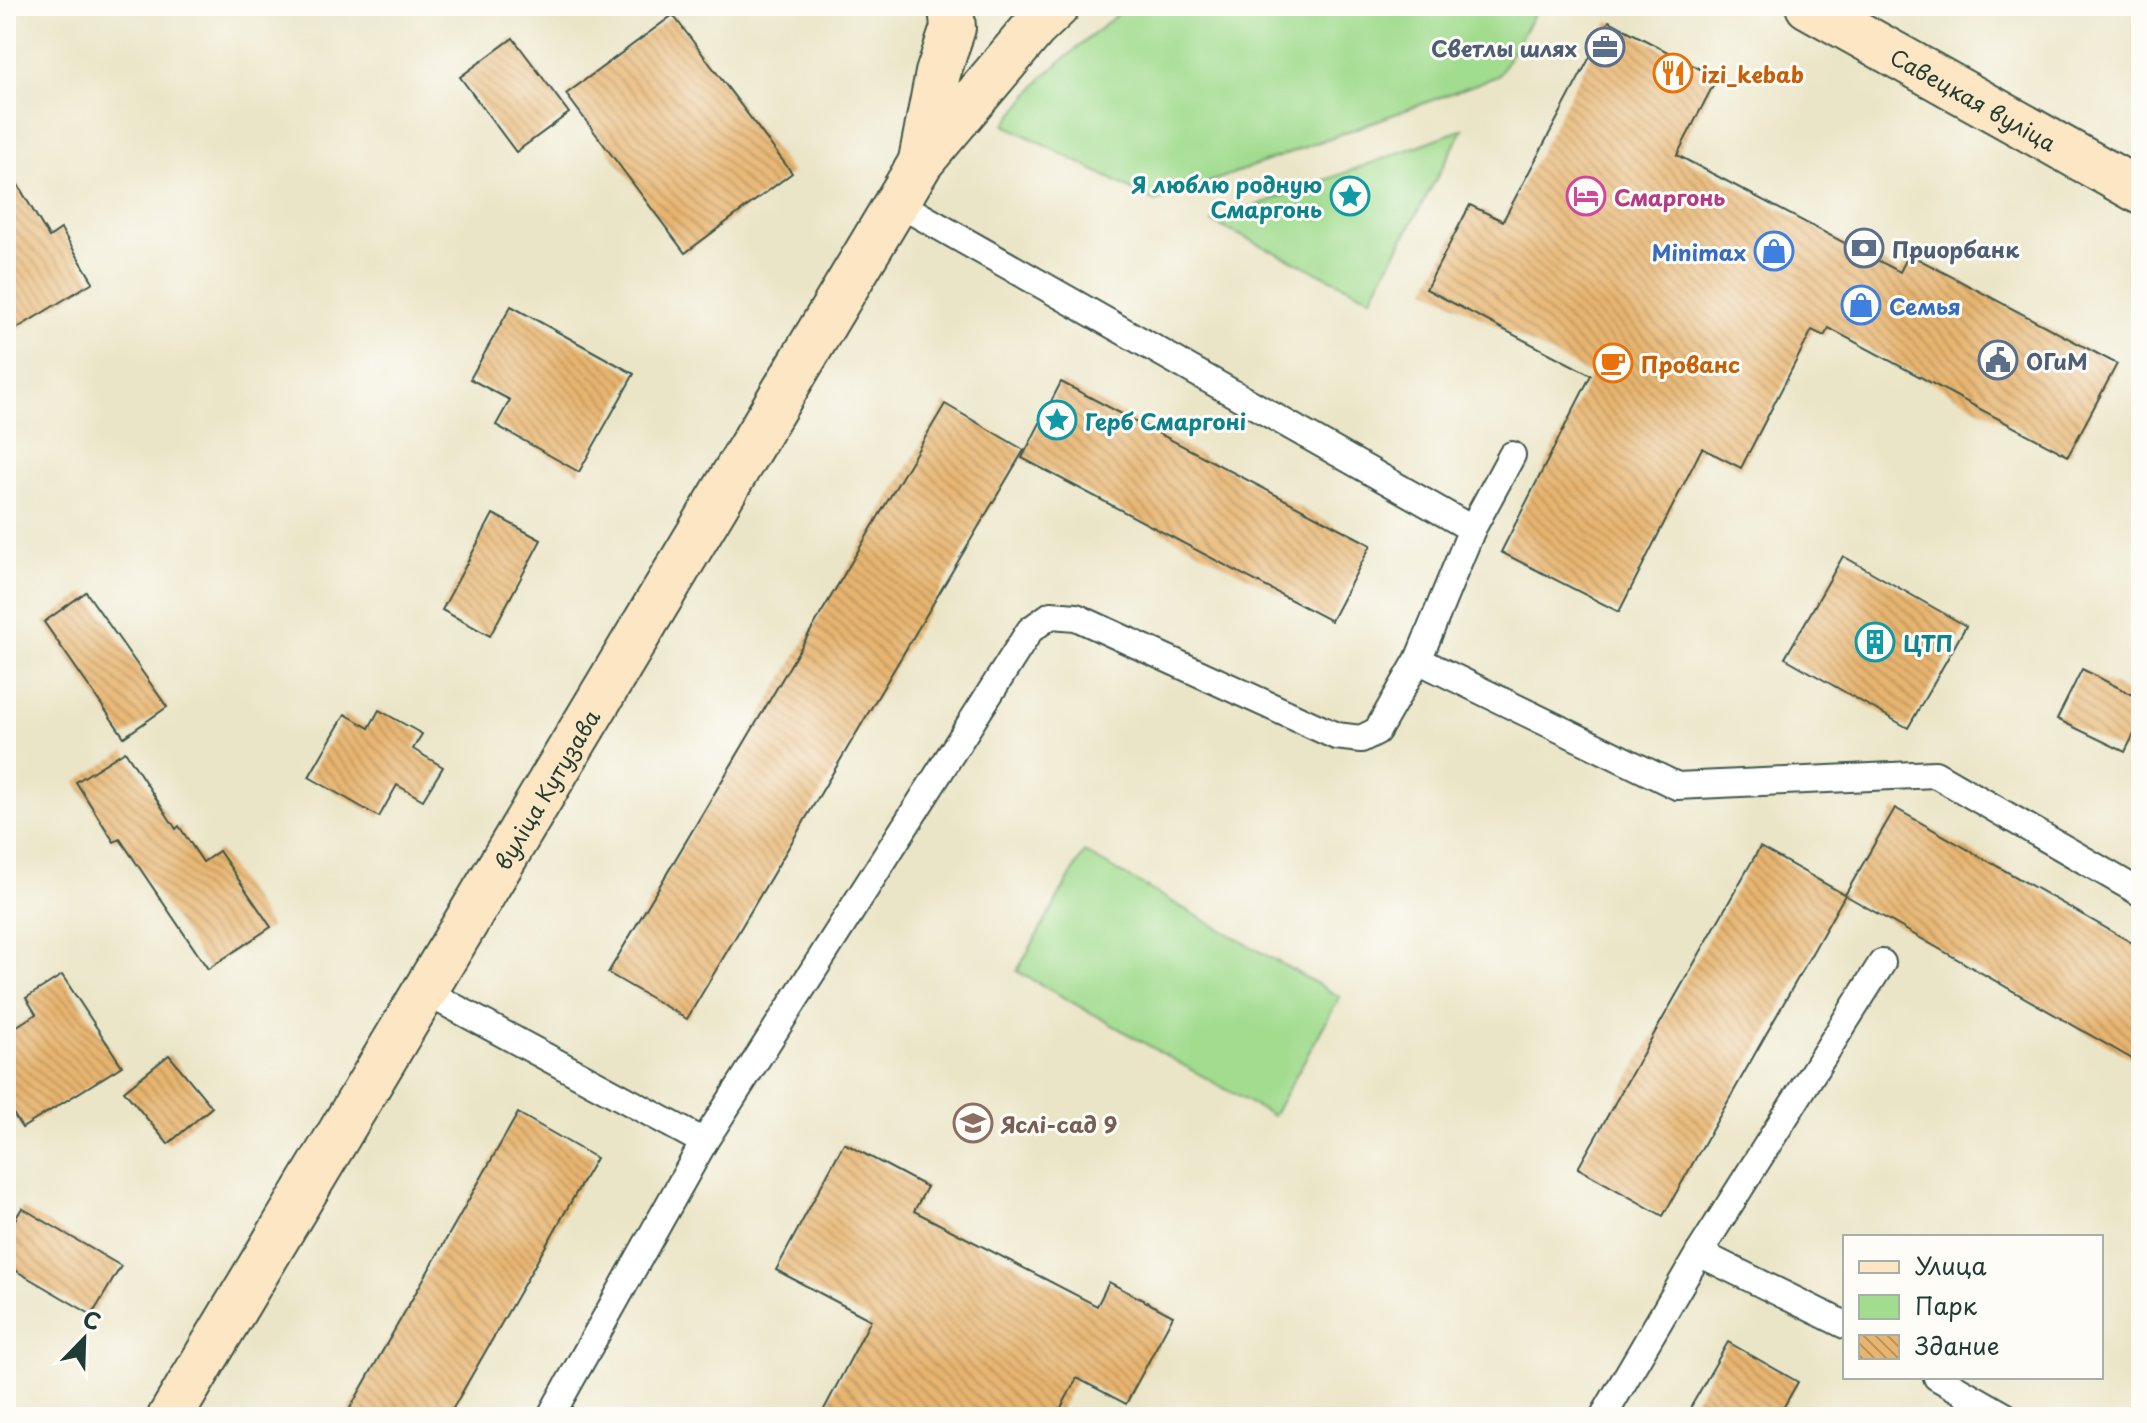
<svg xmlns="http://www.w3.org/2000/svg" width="2147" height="1423" viewBox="0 0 2147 1423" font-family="'Playpen Sans',sans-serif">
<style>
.green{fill:#a2dc8f;stroke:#608c62;stroke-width:2}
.building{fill:url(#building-back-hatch)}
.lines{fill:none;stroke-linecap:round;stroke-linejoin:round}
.service-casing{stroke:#3e564a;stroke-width:30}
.secondary-casing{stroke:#3e564a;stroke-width:48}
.service{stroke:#fff;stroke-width:26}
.secondary{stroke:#fce6c4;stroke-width:44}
.labels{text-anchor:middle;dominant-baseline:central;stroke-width:6;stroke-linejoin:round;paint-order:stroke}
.service-label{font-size:22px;font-weight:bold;fill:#4e5e75;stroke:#fdfcf7;text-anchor:start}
.food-label{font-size:22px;font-weight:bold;fill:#c56008;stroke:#fdfcf7;text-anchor:start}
.street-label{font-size:22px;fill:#1f3d34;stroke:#fdfcf7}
.culture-label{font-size:22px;font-weight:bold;fill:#0d838f;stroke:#fdfcf7;text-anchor:start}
.hotel-label{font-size:22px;font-weight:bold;fill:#b23c85;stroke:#fdfcf7;text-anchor:start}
.shop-label{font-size:22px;font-weight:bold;fill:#366cbe;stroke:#fdfcf7;text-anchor:end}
.education-label{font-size:22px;font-weight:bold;fill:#785e54;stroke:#fdfcf7;text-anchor:start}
</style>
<defs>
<pattern id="building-back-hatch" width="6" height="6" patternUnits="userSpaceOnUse" patternTransform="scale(2)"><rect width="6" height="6" fill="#e8b570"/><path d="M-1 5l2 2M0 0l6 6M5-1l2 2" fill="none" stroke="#bb945d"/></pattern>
</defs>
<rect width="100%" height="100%" fill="#fdfcf7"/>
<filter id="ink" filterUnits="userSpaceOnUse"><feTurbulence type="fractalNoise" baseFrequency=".0125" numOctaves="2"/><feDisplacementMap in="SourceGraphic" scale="16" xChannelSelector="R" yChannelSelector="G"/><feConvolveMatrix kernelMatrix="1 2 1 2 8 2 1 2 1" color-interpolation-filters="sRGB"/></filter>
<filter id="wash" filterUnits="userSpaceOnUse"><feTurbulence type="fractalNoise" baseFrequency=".006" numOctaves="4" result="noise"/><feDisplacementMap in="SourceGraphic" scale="32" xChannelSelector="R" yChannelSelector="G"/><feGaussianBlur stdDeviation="1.8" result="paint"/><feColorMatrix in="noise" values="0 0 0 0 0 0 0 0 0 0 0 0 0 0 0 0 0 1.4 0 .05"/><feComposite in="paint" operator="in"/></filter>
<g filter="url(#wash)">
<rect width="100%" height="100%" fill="#ebe5c7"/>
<g class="green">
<path d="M 1127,6 L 1539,6 L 1498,76 L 1156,202 L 1005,125 L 1044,76 Z"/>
<path d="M 1463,129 L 1371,298 L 1212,222 Z"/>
<path d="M 1084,852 L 1340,997 L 1273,1116 L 1017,971 Z"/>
</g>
<g id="blocks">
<g class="building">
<path d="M 673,15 L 792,173 L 685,253 L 566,94 Z"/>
<path d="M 1609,21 L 1717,78 L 1677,155 L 1900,272 L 1909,254 L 2117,364 L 2068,456 L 1829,328 L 1824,336 L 1812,330 L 1741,468 L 1702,448 L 1619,612 L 1501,552 L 1591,375 L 1426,289 L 1470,205 L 1503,221 Z"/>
<path d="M 513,38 L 569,113 L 516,152 L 460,77 Z"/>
<path d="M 6,165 L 49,237 L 61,229 L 93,282 L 6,335 Z"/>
<path d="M 511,306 L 634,374 L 579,472 L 496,425 L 510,400 L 470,379 Z"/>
<path d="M 1061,382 L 1371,545 L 1331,621 L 1022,458 Z"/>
<path d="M 945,404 L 1024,450 L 687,1019 L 608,973 Z"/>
<path d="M 493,514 L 541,540 L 490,636 L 442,610 Z"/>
<path d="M 1843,556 L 1966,626 L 1908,728 L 1785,658 Z"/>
<path d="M 86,592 L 167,707 L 124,737 L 44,622 Z"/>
<path d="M 2082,669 L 2141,699 L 2141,720 L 2125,752 L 2057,719 Z"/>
<path d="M 379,710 L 422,734 L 413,749 L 443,767 L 423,800 L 397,785 L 379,817 L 309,777 L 345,714 L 369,728 Z"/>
<path d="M 125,751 L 176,829 L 179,826 L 203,862 L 219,851 L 271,927 L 208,969 L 120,839 L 114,842 L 76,782 Z"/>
<path d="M 1895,808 L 2141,948 L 2141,1064 L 1845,895 Z"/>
<path d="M 1760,847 L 1845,895 L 1663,1216 L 1578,1168 Z"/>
<path d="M 62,975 L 122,1066 L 22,1128 L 6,1102 L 6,1033 L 36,1014 L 26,998 Z"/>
<path d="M 169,1055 L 212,1107 L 168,1144 L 124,1091 Z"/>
<path d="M 518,1113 L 596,1158 L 448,1417 L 345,1417 Z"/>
<path d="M 844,1143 L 927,1187 L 914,1211 L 1097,1306 L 1109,1282 L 1173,1316 L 1126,1404 L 1077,1378 L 1056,1417 L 820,1417 L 871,1320 L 776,1270 Z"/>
<path d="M 22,1208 L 121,1266 L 92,1315 L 6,1265 L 6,1234 Z"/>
<path d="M 1728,1342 L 1798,1382 L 1778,1417 L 1685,1417 Z"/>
</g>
</g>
</g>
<g filter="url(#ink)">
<use href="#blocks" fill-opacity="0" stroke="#3e564a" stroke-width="2"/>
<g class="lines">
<g class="service-casing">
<g id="service">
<path d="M 896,202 L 1472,529"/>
<path d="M 1418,660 L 1677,786 L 1935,774 L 2141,893"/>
<path d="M 424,991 L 704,1142"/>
<path d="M 1699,1253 L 1845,1325"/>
<path d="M 1937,1377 L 2007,1417"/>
<path d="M 550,1417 L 704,1142 L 1030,630 L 1051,615 L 1076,617 L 1336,736 L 1361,739 L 1377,731 L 1418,660 L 1472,529 L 1512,455"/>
<path d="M 1603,1417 L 1699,1253 L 1882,963"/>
</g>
</g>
<g class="secondary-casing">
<g id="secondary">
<path id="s1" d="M 1808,6 L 2141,192"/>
<path d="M 921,160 L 938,73 L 953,28 L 951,6"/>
<path id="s2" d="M 170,1417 L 921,162 L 1034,28 L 1057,6"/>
</g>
</g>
<use href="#service" class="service"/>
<use href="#secondary" class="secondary"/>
</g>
</g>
<defs>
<g id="office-ring" transform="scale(2)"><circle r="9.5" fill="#fdfcf7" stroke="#5c6f8a" stroke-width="1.5"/><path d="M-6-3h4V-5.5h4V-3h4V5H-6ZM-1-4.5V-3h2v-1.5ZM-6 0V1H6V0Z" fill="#5c6f8a"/></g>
<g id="restaurant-ring" transform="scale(2)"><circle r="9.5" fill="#fdfcf7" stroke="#e8710a" stroke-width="1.5"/><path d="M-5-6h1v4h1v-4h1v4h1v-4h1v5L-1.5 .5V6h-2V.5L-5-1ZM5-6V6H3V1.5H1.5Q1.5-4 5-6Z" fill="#e8710a"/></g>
<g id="sight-ring" transform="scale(2)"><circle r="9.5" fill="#fdfcf7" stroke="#0f9aa8" stroke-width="1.5"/><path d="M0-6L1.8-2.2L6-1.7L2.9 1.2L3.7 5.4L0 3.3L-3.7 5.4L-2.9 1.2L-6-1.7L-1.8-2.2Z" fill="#0f9aa8"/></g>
<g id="hotel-ring" transform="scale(2)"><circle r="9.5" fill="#fdfcf7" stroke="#d1479c" stroke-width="1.5"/><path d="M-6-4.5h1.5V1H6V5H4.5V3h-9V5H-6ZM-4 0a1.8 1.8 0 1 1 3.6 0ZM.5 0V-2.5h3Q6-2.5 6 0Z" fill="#d1479c"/></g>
<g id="bank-ring" transform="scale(2)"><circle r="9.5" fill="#fdfcf7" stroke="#5c6f8a" stroke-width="1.5"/><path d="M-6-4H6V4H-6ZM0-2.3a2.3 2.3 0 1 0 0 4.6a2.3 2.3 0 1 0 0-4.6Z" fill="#5c6f8a"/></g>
<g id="shop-ring" transform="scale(2)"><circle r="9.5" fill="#fdfcf7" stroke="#3f7fe0" stroke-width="1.5"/><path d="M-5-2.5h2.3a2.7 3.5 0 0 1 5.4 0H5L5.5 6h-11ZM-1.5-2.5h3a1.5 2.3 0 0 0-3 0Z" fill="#3f7fe0"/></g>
<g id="civic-ring" transform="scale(2)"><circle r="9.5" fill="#fdfcf7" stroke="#5c6f8a" stroke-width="1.5"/><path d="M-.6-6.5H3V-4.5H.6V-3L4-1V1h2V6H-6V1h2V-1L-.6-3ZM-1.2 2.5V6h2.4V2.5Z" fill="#5c6f8a"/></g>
<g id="cafe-ring" transform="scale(2)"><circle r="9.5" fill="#fdfcf7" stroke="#e8710a" stroke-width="1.5"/><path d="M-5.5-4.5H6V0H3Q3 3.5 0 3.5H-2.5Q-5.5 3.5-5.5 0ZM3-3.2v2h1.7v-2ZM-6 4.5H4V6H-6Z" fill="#e8710a"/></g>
<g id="building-ring" transform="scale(2)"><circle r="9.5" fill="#fdfcf7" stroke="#0f9aa8" stroke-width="1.5"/><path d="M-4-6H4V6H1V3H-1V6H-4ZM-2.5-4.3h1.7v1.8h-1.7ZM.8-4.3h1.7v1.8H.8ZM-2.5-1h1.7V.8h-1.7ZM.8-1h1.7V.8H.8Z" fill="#0f9aa8"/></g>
<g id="school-ring" transform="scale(2)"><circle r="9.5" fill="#fdfcf7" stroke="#8d6e63" stroke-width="1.5"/><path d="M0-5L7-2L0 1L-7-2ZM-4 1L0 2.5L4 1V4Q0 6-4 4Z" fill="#8d6e63"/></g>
</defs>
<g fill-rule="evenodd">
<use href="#office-ring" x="1605" y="47"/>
<use href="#restaurant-ring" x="1673" y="73"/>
<use href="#sight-ring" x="1350" y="196"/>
<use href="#hotel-ring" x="1586" y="196"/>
<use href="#bank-ring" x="1864" y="248"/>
<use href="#shop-ring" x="1774" y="251"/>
<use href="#shop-ring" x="1861" y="305"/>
<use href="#civic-ring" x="1998" y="360"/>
<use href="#cafe-ring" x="1613" y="363"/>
<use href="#sight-ring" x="1057" y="420"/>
<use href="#building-ring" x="1875" y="642"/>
<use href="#school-ring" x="973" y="1123"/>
</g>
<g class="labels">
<g class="service-label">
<text x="1577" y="47" text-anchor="end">Светлы шлях</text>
<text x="1892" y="248">Приорбанк</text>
<text x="2026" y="360">ОГиМ</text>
</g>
<g class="food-label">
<text x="1701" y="73">izi_kebab</text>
<text x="1641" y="363">Прованс</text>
</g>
<g class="street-label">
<text stroke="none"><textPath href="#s1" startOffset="190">Савецкая вуліца</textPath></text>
<text stroke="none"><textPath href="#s2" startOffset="732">вуліца Кутузава</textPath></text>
</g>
<g class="culture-label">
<text x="1322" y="183" text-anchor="end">Я люблю родную<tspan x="1322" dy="25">Смаргонь</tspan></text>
<text x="1085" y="420">Герб Смаргоні</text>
<text x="1903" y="642">ЦТП</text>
</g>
<g class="hotel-label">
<text x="1614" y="196">Смаргонь</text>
</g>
<g class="shop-label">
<text x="1746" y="251">Minimax</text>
<text x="1889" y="305" text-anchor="start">Семья</text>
</g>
<g class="education-label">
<text x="1001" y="1123">Яслі-сад 9</text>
</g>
</g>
<rect width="2147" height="1423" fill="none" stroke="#fdfcf7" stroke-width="32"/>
<rect x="1843" y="1235" width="260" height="144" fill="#fdfcf7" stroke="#a4b0a9" stroke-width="2"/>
<rect x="1859" y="1261" width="40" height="12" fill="#fce6c4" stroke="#a4b0a9" stroke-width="2"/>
<text x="1915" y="1275" font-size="24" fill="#1f3d34">Улица</text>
<rect x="1859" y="1295" width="40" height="24" fill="#a2dc8f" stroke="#a4b0a9" stroke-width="2"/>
<text x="1915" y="1315" font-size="24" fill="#1f3d34">Парк</text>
<rect x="1859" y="1335" width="40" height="24" fill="url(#building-back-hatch)" stroke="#a4b0a9" stroke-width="2"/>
<text x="1915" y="1355" font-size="24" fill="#1f3d34">Здание</text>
<g transform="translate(84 1339) rotate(23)" stroke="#fdfcf7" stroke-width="6" paint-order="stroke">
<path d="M0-6L14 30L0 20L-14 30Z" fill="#1f3d34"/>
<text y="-12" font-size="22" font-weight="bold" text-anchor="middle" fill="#1f3d34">С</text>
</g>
</svg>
